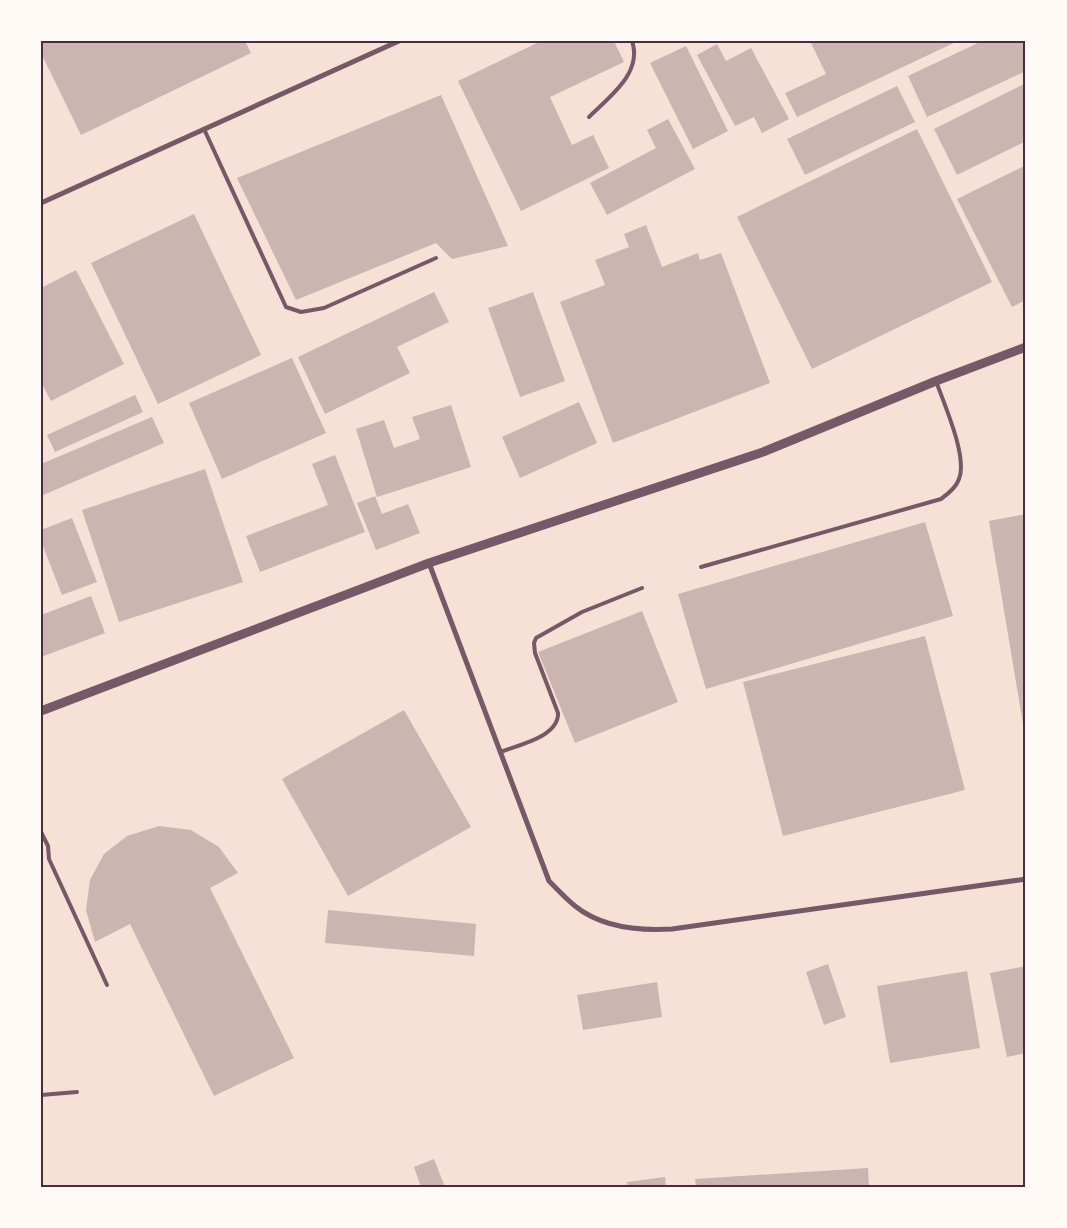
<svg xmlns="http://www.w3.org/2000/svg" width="1067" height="1228" viewBox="0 0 1067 1228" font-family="'Noto Sans',sans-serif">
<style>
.building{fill:#ccb4b1}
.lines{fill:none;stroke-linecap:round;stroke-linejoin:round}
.service{stroke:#755966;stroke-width:4}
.minor{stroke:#755966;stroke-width:5}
.tertiary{stroke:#755966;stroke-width:9}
.neatline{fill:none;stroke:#4a2c40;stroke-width:2}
</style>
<rect width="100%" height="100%" fill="#f7e1d7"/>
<g class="building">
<path d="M 41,41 L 245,41 L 251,53 L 81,135 L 41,53 Z"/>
<path d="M 541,41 L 614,41 L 624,62 L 550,97 L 572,145 L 593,135 L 609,168 L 521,211 L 458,81 Z"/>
<path d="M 810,41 L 958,41 L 797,117 L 785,93 L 826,74 Z"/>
<path d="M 982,41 L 1026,41 L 1026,71 L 927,117 L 908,76 Z"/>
<path d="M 717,44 L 726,61 L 751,48 L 789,119 L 762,133 L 754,117 L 735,126 L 697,55 Z"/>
<path d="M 686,46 L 728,131 L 693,149 L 650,63 Z"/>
<path d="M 1026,83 L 1026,141 L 957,175 L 934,129 Z"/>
<path d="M 897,86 L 915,122 L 805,175 L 787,139 Z"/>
<path d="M 441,95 L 508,246 L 452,259 L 436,243 L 296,300 L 237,178 Z"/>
<path d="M 668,119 L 695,169 L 607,215 L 590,183 L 656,148 L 647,130 Z"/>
<path d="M 917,129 L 992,282 L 812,369 L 737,217 Z"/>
<path d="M 1026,165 L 1026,300 L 1012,307 L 957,199 Z"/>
<path d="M 194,214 L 261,355 L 158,404 L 91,263 Z"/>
<path d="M 646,225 L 662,267 L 698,253 L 700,260 L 721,253 L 770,383 L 613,443 L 560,302 L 605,285 L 595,260 L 629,247 L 624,234 Z"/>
<path d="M 76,270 L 124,364 L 51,401 L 41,382 L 41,288 Z"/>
<path d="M 434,292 L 449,322 L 397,347 L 410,373 L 325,414 L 298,357 Z"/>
<path d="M 533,292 L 565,381 L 520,397 L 488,308 Z"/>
<path d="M 292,358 L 326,433 L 222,479 L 189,403 Z"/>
<path d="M 135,395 L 143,412 L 55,452 L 47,435 Z"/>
<path d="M 579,402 L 597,443 L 520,478 L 502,437 Z"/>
<path d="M 451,405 L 471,467 L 377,497 L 356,429 L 384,420 L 394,448 L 420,439 L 412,417 Z"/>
<path d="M 152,417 L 164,443 L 41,496 L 41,464 Z"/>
<path d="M 335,455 L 365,532 L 260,572 L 246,536 L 328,505 L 312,464 Z"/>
<path d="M 205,469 L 243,582 L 119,622 L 82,510 Z"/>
<path d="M 375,496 L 382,514 L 408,504 L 420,533 L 376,550 L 357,503 Z"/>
<path d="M 1026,514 L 1026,736 L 1025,736 L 989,521 Z"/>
<path d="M 72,518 L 97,582 L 62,595 L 41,541 L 41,530 Z"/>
<path d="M 925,522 L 953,616 L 706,689 L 678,594 Z"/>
<path d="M 91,596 L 105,633 L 41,657 L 41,615 Z"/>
<path d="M 642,611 L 678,702 L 575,743 L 538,652 Z"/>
<path d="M 925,636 L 965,790 L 783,836 L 743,682 Z"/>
<path d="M 404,710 L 471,827 L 348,896 L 282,779 Z"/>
<path d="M 159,826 L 191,830 L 219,847 L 238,873 L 210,888 L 294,1058 L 214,1096 L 130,924 L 95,942 L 86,910 L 90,880 L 104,854 L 127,836 Z"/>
<path d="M 328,910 L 476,924 L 474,956 L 325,943 Z"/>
<path d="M 828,964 L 846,1017 L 824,1025 L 806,972 Z"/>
<path d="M 1026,966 L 1026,1053 L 1007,1057 L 990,973 Z"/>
<path d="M 967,971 L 980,1048 L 890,1063 L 877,986 Z"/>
<path d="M 657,982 L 662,1017 L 583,1030 L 577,995 Z"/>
<path d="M 434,1159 L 445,1187 L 421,1187 L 414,1167 Z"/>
<path d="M 868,1168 L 869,1187 L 696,1187 L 695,1179 Z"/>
<path d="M 665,1177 L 666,1187 L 628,1187 L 627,1182 Z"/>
</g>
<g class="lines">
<g class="service">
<path d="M 589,117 C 609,97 643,73 632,41"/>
<path d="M 204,129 L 286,307 L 301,312 L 324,308 L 436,258"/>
<path d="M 701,567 L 941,499 C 948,494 956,488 959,479 C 968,457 944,404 936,381"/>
<path d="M 500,752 C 518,745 559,737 558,713 L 535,653 L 534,643 L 536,638 L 582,612 L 642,588"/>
<path d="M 41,832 L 48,846 L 49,859 L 107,985"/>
<path d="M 41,1095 L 77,1092"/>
</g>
<g class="minor">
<path d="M 41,203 L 399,41"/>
<path d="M 429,563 L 549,881 C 557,889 565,898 575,906 C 601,927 639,931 672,929 L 1026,879"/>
</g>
<path class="tertiary" d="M 41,711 L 429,563 L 763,452 L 936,381 L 1026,347"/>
</g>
<rect width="1067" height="1228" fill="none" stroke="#fffaf5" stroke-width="85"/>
<rect x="42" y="42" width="982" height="1144" class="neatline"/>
</svg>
